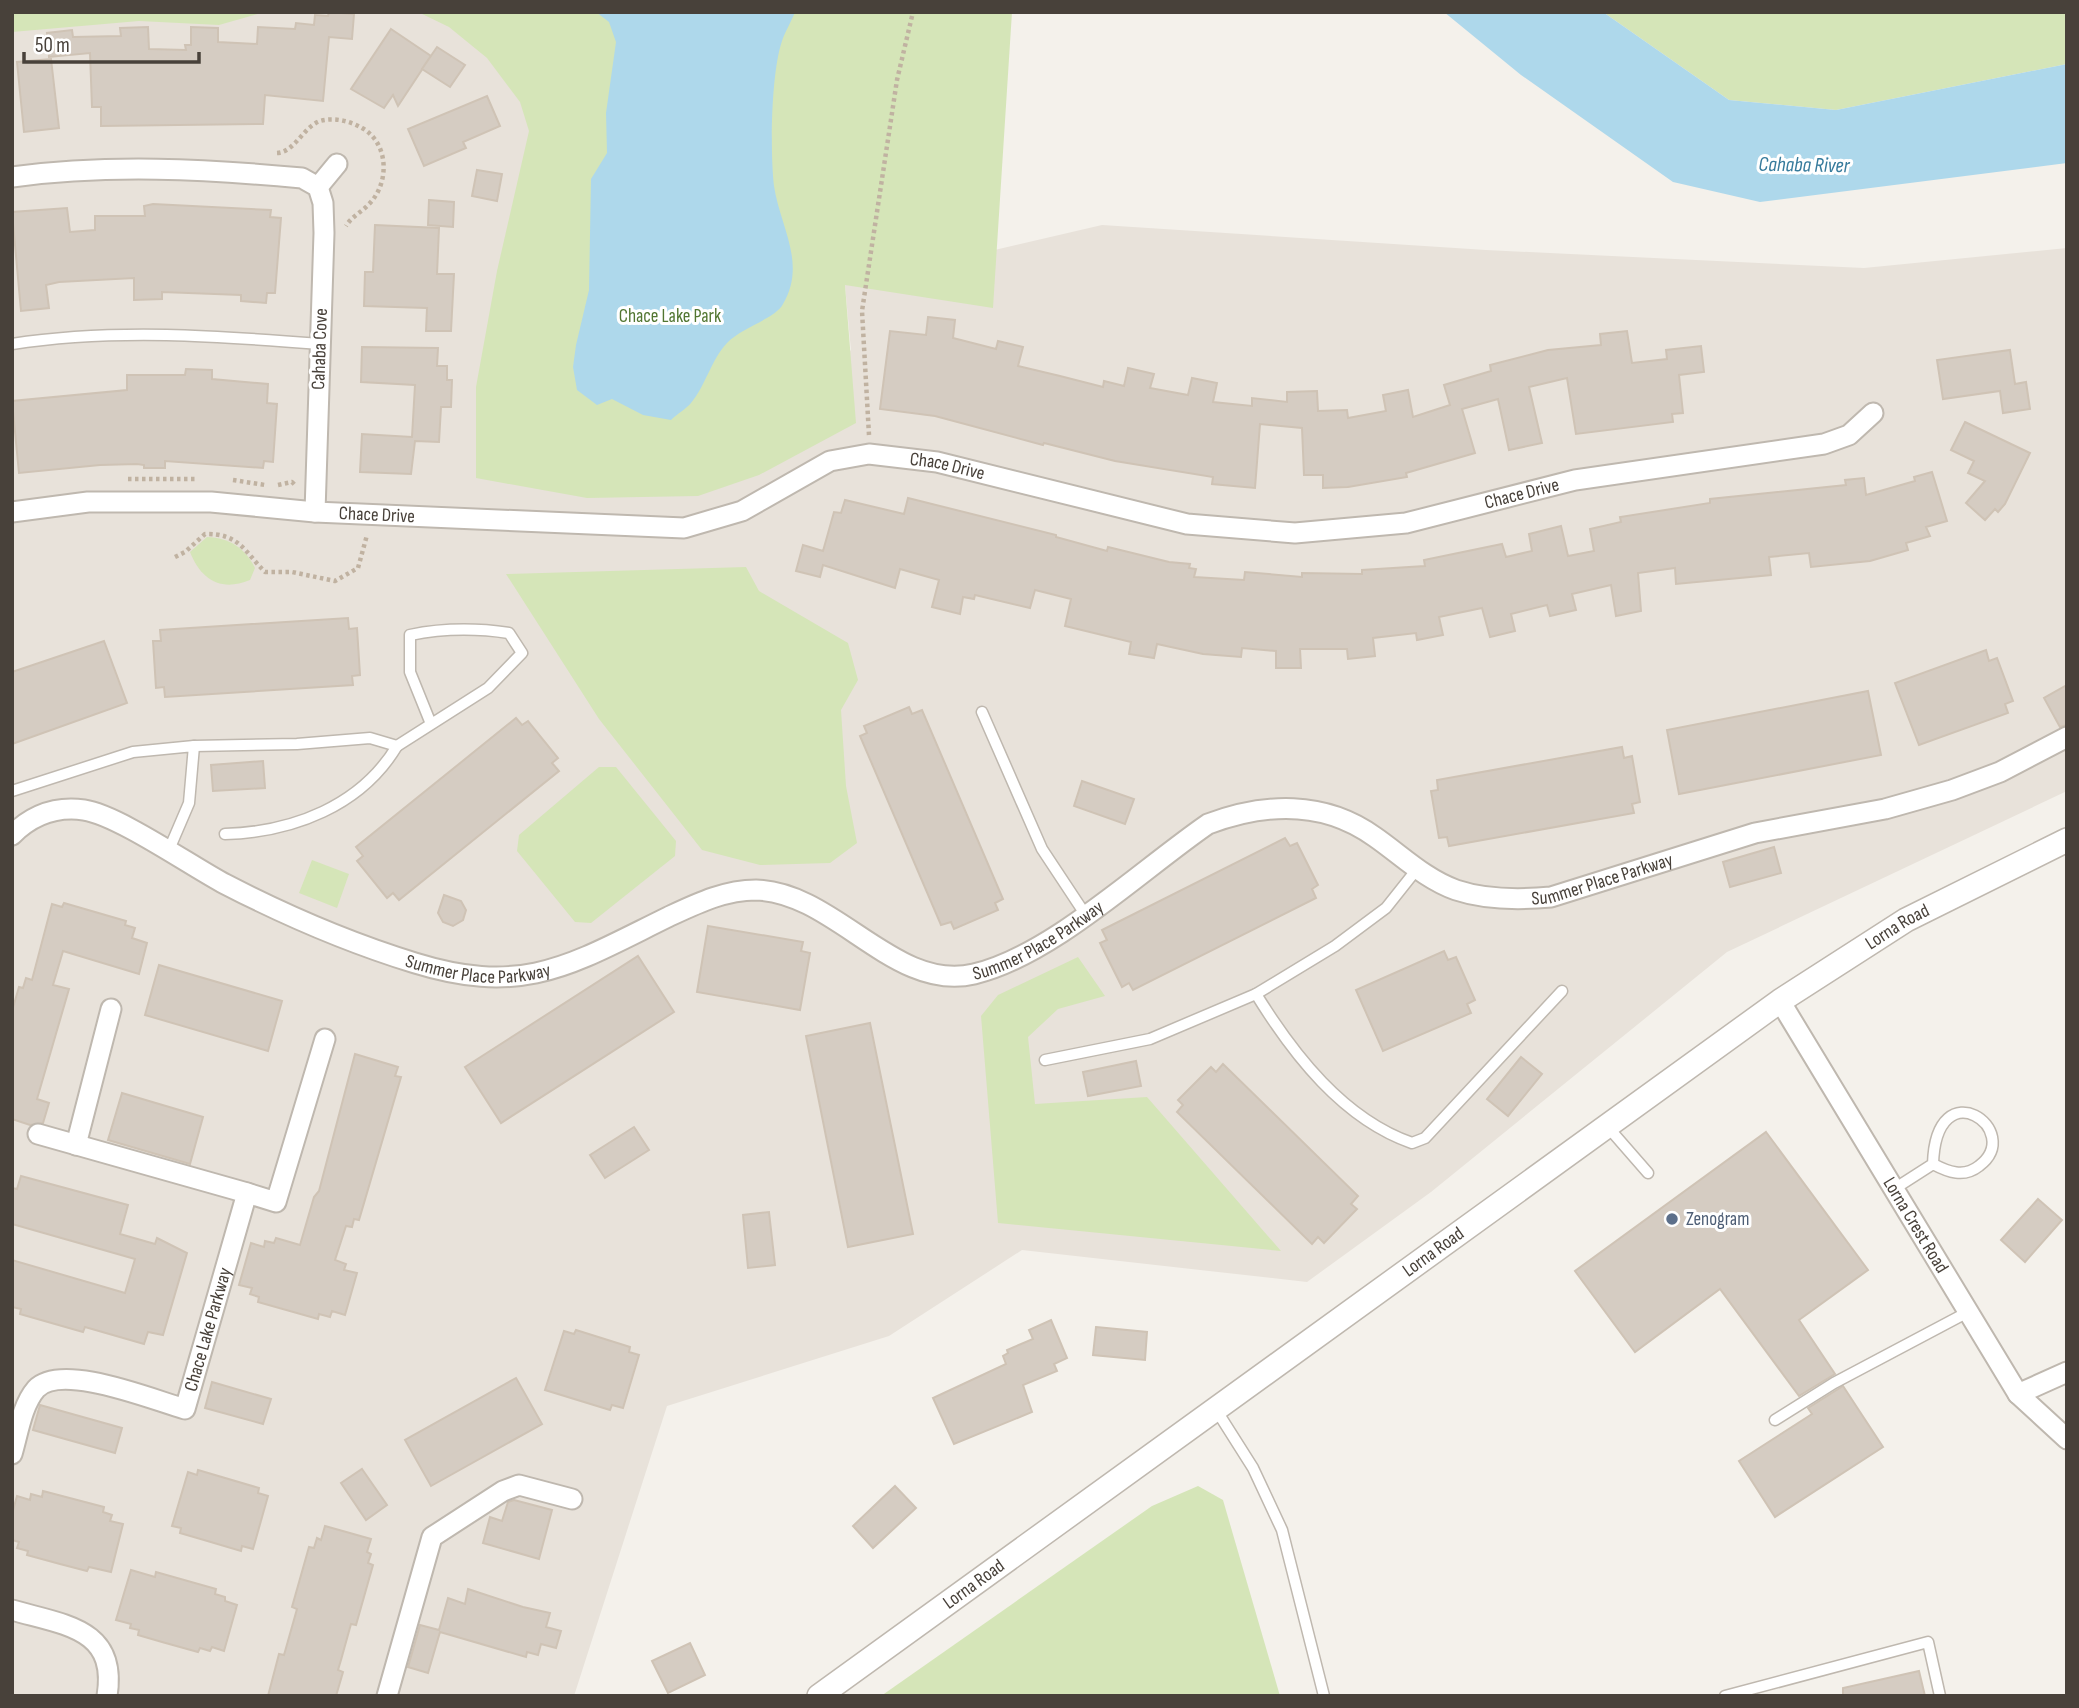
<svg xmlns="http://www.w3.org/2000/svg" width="2079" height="1708" viewBox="0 0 2079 1708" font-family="'Sofia Sans Condensed',sans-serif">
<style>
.residential{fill:#e8e2da}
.green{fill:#d5e5b8}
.water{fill:#aed8eb}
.building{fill:#d5ccc2;stroke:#cfc3b5;stroke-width:2}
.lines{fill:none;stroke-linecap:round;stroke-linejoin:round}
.service-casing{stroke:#bfb8af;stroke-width:13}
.minor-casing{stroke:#bfb8af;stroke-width:23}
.tertiary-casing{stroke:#bfb8af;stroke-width:26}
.path{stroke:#c0b2a1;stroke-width:4.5;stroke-dasharray:3.5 3.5;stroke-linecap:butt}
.service{stroke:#fff;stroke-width:10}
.minor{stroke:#fff;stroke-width:19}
.tertiary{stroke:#fff;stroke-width:23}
.service-dot{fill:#5c6f8a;stroke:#fff;stroke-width:2.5}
.labels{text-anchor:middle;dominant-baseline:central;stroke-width:6;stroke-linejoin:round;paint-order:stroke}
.park-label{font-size:19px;fill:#527631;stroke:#fff}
.street-label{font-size:19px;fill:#48413a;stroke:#fff}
.service-label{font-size:19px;fill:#4e5e75;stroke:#fff;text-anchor:start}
.water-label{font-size:21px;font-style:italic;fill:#377b9c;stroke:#fff}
</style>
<rect width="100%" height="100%" fill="#f4f1eb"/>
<path class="residential" d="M 255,12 L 424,12 L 449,24 L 851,351 L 845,285 L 1102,225 L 1486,250 L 1864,268 L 2067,248 L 2067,791 L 1727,952 L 1431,1192 L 1307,1282 L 1022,1250 L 889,1336 L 667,1406 L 574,1696 L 12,1696 L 12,29 Z"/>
<g class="green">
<path d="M 12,12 L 265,12 L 219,25 L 139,21 L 12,32 Z"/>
<path d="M 418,12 L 1012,12 L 993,308 L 845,285 L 856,423 L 759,475 L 698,496 L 587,498 L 476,478 L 476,387 L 497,271 L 529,131 L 520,102 L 487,58 L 449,27 Z"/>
<path d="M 1603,12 L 2067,12 L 2067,64 L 1836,110 L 1729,100 Z"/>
<path d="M 207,537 C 230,538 245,548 255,568 L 250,580 C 221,592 201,580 190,552 Z"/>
<path d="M 746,567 L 759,591 L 848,643 L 858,680 L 841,710 L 846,786 L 857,843 L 830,863 L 760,865 L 702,850 L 599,719 L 506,574 Z"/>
<path d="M 599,767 L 616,767 L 676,841 L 675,856 L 591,923 L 575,922 L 517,851 L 519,835 Z"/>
<path d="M 312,860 L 349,874 L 337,908 L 299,893 Z"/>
<path d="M 1078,957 L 1105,996 L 1058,1009 L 1028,1037 L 1035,1104 L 1147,1097 L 1281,1251 L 998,1223 L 981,1016 L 998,995 Z"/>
<path d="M 1198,1486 L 1223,1500 L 1280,1696 L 881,1696 L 1152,1506 Z"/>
</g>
<g class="water">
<path d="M 596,12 L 795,12 C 791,22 785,32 782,41 C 771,73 770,152 774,186 C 780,227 807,263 783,304 C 775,319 742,327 727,343 C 711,360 706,385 691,403 C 686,409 677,414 671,420 L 643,415 L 612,399 L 597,405 L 577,390 L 573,367 L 576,345 L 589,290 L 591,179 L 607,153 L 606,113 L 616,42 L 609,22 Z"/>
<path d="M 1444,12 L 1603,12 L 1729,100 L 1836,110 L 2067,64 L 2067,163 L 1760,202 L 1673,182 L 1521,75 Z"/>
</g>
<g class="building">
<path d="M 329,12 L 354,14 L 352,39 L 329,37 L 323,101 L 265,95 L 263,124 L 101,126 L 101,107 L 92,107 L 90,53 L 49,57 L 47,33 L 72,30 L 73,37 L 121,36 L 120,28 L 148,27 L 149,49 L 186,50 L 185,45 L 191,45 L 191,27 L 218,28 L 218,42 L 257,44 L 258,27 L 295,29 L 296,23 L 314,25 L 315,15 L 328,16 Z"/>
<path d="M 391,29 L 431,56 L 398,106 L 393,95 L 384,108 L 351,89 Z"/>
<path d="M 437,47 L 465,65 L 450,87 L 422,69 Z"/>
<path d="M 51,59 L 59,128 L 24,132 L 17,62 Z"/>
<path d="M 487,96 L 500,126 L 463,142 L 466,148 L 424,166 L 408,129 Z"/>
<path d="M 477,170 L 502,174 L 497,201 L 472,196 Z"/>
<path d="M 429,200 L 454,202 L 453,227 L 428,225 Z"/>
<path d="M 153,204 L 271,210 L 270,217 L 281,218 L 275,293 L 267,293 L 266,303 L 241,301 L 241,295 L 162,292 L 162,299 L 134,300 L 134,278 L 59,282 L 46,285 L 49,308 L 21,311 L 12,212 L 67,208 L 70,232 L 95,230 L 95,216 L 145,216 L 144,206 Z"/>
<path d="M 375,225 L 439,228 L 437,274 L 454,274 L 451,331 L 426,331 L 427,308 L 364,306 L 365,272 L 373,272 Z"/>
<path d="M 928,317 L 955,320 L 953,338 L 996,349 L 998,341 L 1023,347 L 1018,366 L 1060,376 L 1103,387 L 1104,381 L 1124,386 L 1128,368 L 1154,374 L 1150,388 L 1188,395 L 1192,378 L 1217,383 L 1213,402 L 1252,406 L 1252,398 L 1287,402 L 1287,392 L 1317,391 L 1318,411 L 1347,410 L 1348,418 L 1386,411 L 1383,395 L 1408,390 L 1413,417 L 1450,405 L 1444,385 L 1491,371 L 1490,365 L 1548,350 L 1601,345 L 1600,334 L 1627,331 L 1632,363 L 1667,359 L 1666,350 L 1701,346 L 1704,372 L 1679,375 L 1683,413 L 1672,414 L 1673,422 L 1576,434 L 1567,378 L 1529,387 L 1542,443 L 1509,450 L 1498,399 L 1462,409 L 1475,453 L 1406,473 L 1407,477 L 1348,487 L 1323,488 L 1323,475 L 1304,475 L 1302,428 L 1260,424 L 1255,488 L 1212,484 L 1213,477 L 1115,461 L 1044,443 L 1043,445 L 935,416 L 880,409 L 890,331 L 926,335 Z"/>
<path d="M 362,347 L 438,348 L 437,366 L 447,366 L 447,380 L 452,380 L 451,407 L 441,407 L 439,442 L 415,441 L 411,474 L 360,472 L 362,434 L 412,437 L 415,385 L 361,382 Z"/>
<path d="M 2010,350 L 2015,384 L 2026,382 L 2030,409 L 2003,413 L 2000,391 L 1943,399 L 1937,360 Z"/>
<path d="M 186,369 L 212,370 L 212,379 L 268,384 L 267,403 L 277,404 L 273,462 L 264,461 L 263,468 L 165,461 L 165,468 L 144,468 L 144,465 L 137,464 L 100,465 L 19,473 L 12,401 L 127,390 L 127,375 L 185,375 Z"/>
<path d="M 1965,422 L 2030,453 L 2005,504 L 1998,512 L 1995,509 L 1985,520 L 1966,503 L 1985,481 L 1968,473 L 1974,461 L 1951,450 Z"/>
<path d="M 1932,472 L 1947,521 L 1926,527 L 1930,536 L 1906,543 L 1908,550 L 1870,561 L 1811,567 L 1809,553 L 1769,557 L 1771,575 L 1676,584 L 1675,568 L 1638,573 L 1641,611 L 1616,616 L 1611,585 L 1572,594 L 1576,610 L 1550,616 L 1547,605 L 1511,614 L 1515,631 L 1490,637 L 1482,608 L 1439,617 L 1443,635 L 1417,640 L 1416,633 L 1373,638 L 1375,656 L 1348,659 L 1347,649 L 1300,649 L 1301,668 L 1276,668 L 1276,651 L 1242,648 L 1241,657 L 1203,654 L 1157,644 L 1154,658 L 1129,654 L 1131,642 L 1065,626 L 1071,599 L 1035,590 L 1030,608 L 975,595 L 974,599 L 963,597 L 960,614 L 932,607 L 939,580 L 900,569 L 895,588 L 823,565 L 820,577 L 796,571 L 803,545 L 823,551 L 834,512 L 841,513 L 845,500 L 904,514 L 908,498 L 1056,535 L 1056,537 L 1107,551 L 1108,547 L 1169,562 L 1190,564 L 1189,568 L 1196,569 L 1194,577 L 1244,580 L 1245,572 L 1302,577 L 1302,573 L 1362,574 L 1362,570 L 1425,566 L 1424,560 L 1502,544 L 1506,557 L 1532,551 L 1529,534 L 1561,526 L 1568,556 L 1594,551 L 1590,529 L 1621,522 L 1620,517 L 1710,503 L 1710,499 L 1846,485 L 1845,480 L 1864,478 L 1866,495 L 1915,481 L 1914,477 Z"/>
<path d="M 348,618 L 349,629 L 357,628 L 360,675 L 352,676 L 353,685 L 165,697 L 164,687 L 156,688 L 153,641 L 161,641 L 160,630 Z"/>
<path d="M 104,641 L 127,703 L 12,744 L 12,672 Z"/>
<path d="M 1986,650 L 1989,661 L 1997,658 L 2013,701 L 2005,704 L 2008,713 L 1919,745 L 1895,683 Z"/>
<path d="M 2067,685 L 2067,725 L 2060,727 L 2044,698 Z"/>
<path d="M 1868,691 L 1881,755 L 1679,794 L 1667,730 Z"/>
<path d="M 909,707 L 912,714 L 922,710 L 1003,899 L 995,903 L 998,910 L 954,929 L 951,922 L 941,925 L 860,736 L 867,733 L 864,726 Z"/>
<path d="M 516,718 L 522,725 L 528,721 L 558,758 L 552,763 L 559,771 L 399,900 L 393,893 L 387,898 L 357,861 L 363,856 L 356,847 Z"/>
<path d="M 1622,747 L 1624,758 L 1632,756 L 1640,802 L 1632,804 L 1634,813 L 1449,846 L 1447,837 L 1439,838 L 1431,791 L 1438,790 L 1437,780 Z"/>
<path d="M 263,761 L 265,788 L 213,791 L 211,765 Z"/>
<path d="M 1082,781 L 1134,799 L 1125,824 L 1074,806 Z"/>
<path d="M 1285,838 L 1290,846 L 1297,843 L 1318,885 L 1312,889 L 1316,898 L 1133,990 L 1129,983 L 1122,987 L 1100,943 L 1107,940 L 1102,930 Z"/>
<path d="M 1774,847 L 1781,873 L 1730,887 L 1723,862 Z"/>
<path d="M 444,895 L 461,901 L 466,910 L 463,920 L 453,926 L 443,922 L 438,913 Z"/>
<path d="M 64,903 L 126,921 L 125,925 L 135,928 L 132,938 L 147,943 L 139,974 L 63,951 L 53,985 L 69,989 L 37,1099 L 49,1103 L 43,1123 L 30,1125 L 12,1119 L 12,1011 L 19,987 L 23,988 L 26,978 L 32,980 L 52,904 L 62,907 Z"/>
<path d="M 708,926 L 803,942 L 801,951 L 810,953 L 800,1010 L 697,992 Z"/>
<path d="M 1444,951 L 1448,960 L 1456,957 L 1475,1000 L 1467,1004 L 1471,1013 L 1383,1051 L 1356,990 Z"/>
<path d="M 638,956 L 674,1012 L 501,1123 L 465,1067 Z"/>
<path d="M 159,965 L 282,1001 L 268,1051 L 145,1015 Z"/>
<path d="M 870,1023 L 913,1234 L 848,1247 L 806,1036 Z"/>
<path d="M 355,1054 L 398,1067 L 395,1076 L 401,1077 L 359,1220 L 354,1219 L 352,1227 L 346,1226 L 335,1260 L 346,1264 L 344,1270 L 357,1273 L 345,1315 L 332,1311 L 330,1317 L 319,1314 L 318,1319 L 258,1302 L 259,1297 L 250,1294 L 252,1288 L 239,1285 L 251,1243 L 264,1247 L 265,1241 L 274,1243 L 276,1238 L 300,1245 L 314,1197 L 319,1191 Z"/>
<path d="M 1521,1057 L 1542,1074 L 1508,1116 L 1487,1099 Z"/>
<path d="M 1136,1061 L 1141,1086 L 1088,1096 L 1083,1072 Z"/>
<path d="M 1223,1064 L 1358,1196 L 1351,1204 L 1357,1209 L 1324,1243 L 1318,1237 L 1312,1244 L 1177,1112 L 1183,1105 L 1178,1100 L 1211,1067 L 1216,1072 Z"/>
<path d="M 122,1093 L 203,1117 L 190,1164 L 108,1140 Z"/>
<path d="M 634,1127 L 649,1150 L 605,1178 L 590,1155 Z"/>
<path d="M 1766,1132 L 1868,1270 L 1799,1320 L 1835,1374 L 1799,1396 L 1720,1289 L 1635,1352 L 1575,1271 Z"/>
<path d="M 21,1176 L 128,1205 L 120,1234 L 155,1244 L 157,1238 L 187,1253 L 163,1335 L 148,1332 L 144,1344 L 85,1327 L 83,1332 L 20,1314 L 21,1309 L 12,1307 L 12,1260 L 125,1293 L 135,1259 L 12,1224 L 12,1188 L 17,1189 Z"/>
<path d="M 2038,1199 L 2062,1220 L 2025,1262 L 2001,1240 Z"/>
<path d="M 769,1212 L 775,1265 L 748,1268 L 743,1215 Z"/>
<path d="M 1051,1320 L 1067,1358 L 1054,1364 L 1057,1371 L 1023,1385 L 1032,1412 L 954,1444 L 933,1398 L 1006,1364 L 1003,1356 L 1008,1353 L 1007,1350 L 1033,1339 L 1029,1330 Z"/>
<path d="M 1096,1327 L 1147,1332 L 1145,1360 L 1093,1355 Z"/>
<path d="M 576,1330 L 630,1347 L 629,1352 L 639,1355 L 623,1408 L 612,1405 L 610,1410 L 545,1390 L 564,1331 L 574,1334 Z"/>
<path d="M 516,1378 L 542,1424 L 431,1486 L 405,1440 Z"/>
<path d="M 212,1382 L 271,1399 L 263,1424 L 205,1408 Z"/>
<path d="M 1843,1386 L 1883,1447 L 1775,1517 L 1739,1461 L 1812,1414 L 1808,1408 Z"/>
<path d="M 40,1405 L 122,1428 L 115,1453 L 33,1430 Z"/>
<path d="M 362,1469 L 387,1505 L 366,1520 L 341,1483 Z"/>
<path d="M 198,1470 L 259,1488 L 258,1493 L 268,1496 L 253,1549 L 242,1546 L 241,1551 L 204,1540 L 180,1533 L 181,1528 L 172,1526 L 188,1472 L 197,1475 Z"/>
<path d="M 895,1486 L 916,1508 L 873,1548 L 853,1526 Z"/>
<path d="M 43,1491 L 104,1507 L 103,1512 L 112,1515 L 110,1521 L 123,1524 L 111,1572 L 89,1567 L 87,1571 L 60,1564 L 27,1555 L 28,1551 L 17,1548 L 19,1542 L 12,1540 L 12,1514 L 17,1496 L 30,1500 L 31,1494 L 42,1497 Z"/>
<path d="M 514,1500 L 552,1510 L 539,1559 L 483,1543 L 490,1517 L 502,1521 L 508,1502 Z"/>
<path d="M 325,1526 L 371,1539 L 367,1552 L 371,1554 L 368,1563 L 373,1565 L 356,1625 L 351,1624 L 341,1660 L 338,1670 L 343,1672 L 336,1696 L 268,1696 L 279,1654 L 284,1655 L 297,1609 L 292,1607 L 309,1547 L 314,1548 L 317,1538 L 321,1540 Z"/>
<path d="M 131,1570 L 155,1577 L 156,1572 L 216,1589 L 215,1594 L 225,1597 L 225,1601 L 237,1605 L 224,1651 L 212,1647 L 210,1651 L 200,1648 L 198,1652 L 162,1642 L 138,1635 L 139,1630 L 130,1628 L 131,1624 L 116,1620 Z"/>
<path d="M 468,1589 L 523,1607 L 550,1613 L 546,1627 L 561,1631 L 556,1648 L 541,1644 L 538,1655 L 527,1652 L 526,1657 L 440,1632 L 428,1673 L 408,1667 L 420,1625 L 439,1630 L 448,1598 L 465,1604 Z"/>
<path d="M 690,1643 L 705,1675 L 668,1693 L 652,1661 Z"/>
<path d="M 1919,1671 L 1925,1696 L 1843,1696 L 1843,1688 Z"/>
</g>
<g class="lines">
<g class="service-casing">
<g id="service">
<path d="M 12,344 C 115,328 218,336 321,344"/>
<path d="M 982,712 L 1042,849 L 1085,914"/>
<path d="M 194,746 L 297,744 L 370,738 L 397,746 C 361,806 293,832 225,834"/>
<path d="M 397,746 L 488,688 L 522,653 L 509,633 C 475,628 444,628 410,635 L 410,672 L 431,724"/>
<path d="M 12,791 L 133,752 L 194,746 L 189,803 L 168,852"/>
<path d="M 1417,869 L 1386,908 L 1335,946 L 1256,994 C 1293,1054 1343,1119 1412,1143 L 1425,1138 L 1562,991"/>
<path d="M 1045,1060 L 1150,1039 L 1256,994"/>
<path d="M 1607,1126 L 1648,1173"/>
<path d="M 1894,1189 L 1933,1164 C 1936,1067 2026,1131 1979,1166 C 1964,1178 1948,1172 1933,1164"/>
<path d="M 1215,1408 L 1253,1468 L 1282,1530 L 1324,1696"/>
<path d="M 1775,1420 L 1834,1383 L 1968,1312"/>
<path d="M 1725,1696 L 1928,1642 L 1940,1696"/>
</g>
</g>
<g class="minor-casing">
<g id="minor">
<path d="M 12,177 C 109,164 205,169 302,178 L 318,187 L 323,203 L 324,233 L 315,512"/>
<path d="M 318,187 L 337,164"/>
<path id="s1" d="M 12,512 L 88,502 L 211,502 L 315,512 L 684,528 L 742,511 L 830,461 L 869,454 L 937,462 L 1187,524 L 1295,533 L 1406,523 L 1575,480 L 1824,444 L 1849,435 L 1873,413"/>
<path id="s2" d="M 12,835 C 32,815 56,806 84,810 C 118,815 191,866 225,884 C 283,914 353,944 415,963 C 525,997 572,964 668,917 C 696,904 724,890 756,890 C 835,892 895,993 974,974 C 1051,956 1141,870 1208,824 C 1264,803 1324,800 1375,837 C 1401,855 1425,879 1456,890 C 1486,900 1519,900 1551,897 L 1755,833 L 1885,809 L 1952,790 L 2000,772 L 2067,737"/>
<path id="s3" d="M 1780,1001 L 2018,1394 L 2067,1439"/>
<path d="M 76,1145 L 111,1009"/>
<path d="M 247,1193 L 276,1202 L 325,1039"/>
<path d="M 2018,1394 L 2067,1372"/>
<path id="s4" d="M 12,1454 C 18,1434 22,1405 36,1389 C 61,1362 153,1400 185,1409 L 247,1193 L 38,1134"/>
<path d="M 12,1610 C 64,1625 118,1628 107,1696"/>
<path d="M 387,1696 L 432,1537 L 503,1491 L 519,1485 L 572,1499"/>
</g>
</g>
<g class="tertiary-casing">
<g id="tertiary">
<path id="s5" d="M 819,1696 L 1780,1001 L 1906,920 L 2067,840"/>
</g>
</g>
<g class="path">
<path d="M 277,153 C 295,152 303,127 320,121 C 334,117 350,121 362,128 C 389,143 390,183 369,204 C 362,212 352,216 346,226"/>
<path d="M 869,435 L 862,311 L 897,80 L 913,12"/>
<path d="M 128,479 L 196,479"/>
<path d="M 233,480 L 265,485"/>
<path d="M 278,485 L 292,482 L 295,485"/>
<path d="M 175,557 L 185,552 L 205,534 C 239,533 245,552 265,572 L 292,572 L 335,581 L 358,568 L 367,535"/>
</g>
<use href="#service" class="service"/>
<use href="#minor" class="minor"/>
<use href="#tertiary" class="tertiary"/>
</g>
<circle class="service-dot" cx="1672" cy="1219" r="7"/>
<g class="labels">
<g class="park-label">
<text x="670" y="316">Chace Lake Park</text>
</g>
<g class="street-label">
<text transform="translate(320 349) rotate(-88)">Cahaba Cove</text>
<text stroke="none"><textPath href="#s1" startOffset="954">Chace Drive</textPath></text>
<text stroke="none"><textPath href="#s1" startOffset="1540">Chace Drive</textPath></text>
<text stroke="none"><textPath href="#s1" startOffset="366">Chace Drive</textPath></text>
<text stroke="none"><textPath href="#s2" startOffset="1745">Summer Place Parkway</textPath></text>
<text stroke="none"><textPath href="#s5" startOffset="1325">Lorna Road</textPath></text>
<text stroke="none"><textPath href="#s2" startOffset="1116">Summer Place Parkway</textPath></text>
<text stroke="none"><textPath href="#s2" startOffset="509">Summer Place Parkway</textPath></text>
<text stroke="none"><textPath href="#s3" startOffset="262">Lorna Crest Road</textPath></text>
<text stroke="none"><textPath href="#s5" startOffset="758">Lorna Road</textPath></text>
<text stroke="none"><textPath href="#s4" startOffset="308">Chace Lake Parkway</textPath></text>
<text stroke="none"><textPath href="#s5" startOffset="191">Lorna Road</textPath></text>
</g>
<g class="service-label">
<text x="1686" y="1219">Zenogram</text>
</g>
<g class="water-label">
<text transform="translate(1804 165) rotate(1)">Cahaba River</text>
</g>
</g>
<rect width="2079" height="1708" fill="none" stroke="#48413a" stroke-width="28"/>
<path d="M24 52v10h175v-10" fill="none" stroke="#48413a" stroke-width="3.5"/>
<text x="35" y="52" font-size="21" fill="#48413a" stroke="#ffffff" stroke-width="5" paint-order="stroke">50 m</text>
</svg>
